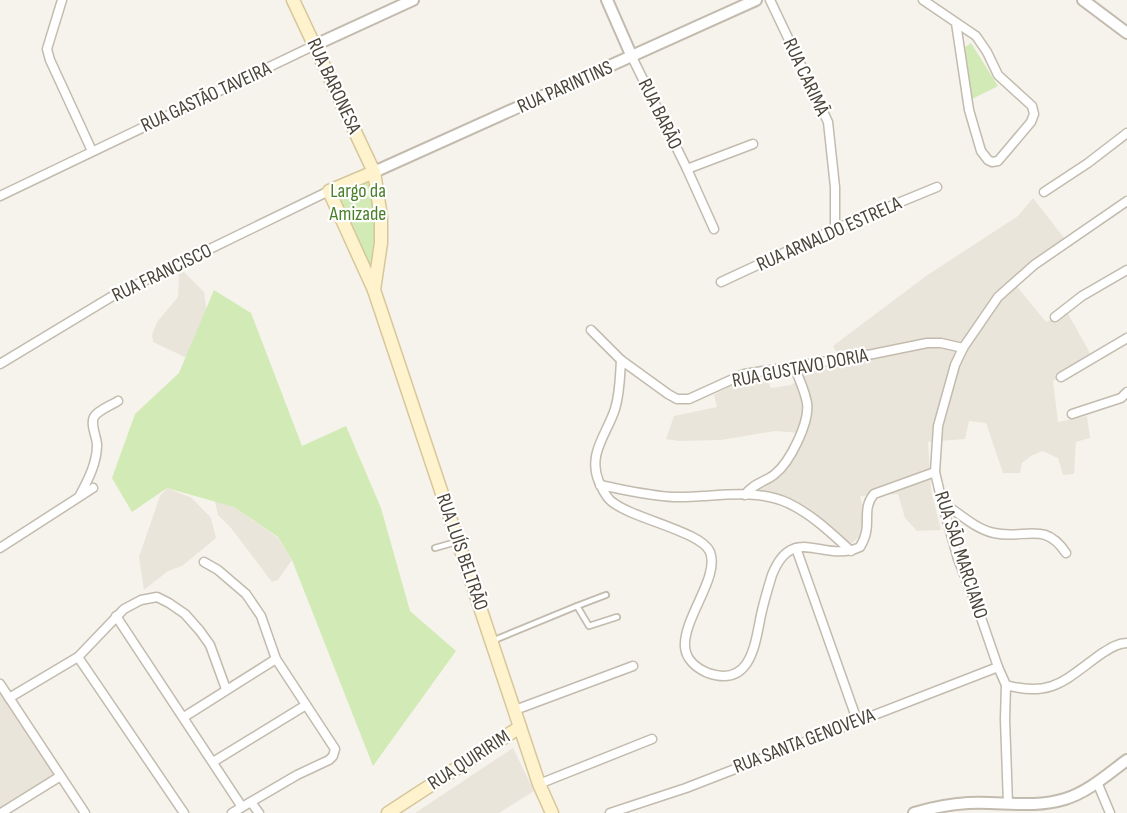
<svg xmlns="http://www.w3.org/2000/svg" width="1127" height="813" viewBox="0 0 1127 813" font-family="'Sofia Sans Condensed',sans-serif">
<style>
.residential{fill:#eae5da}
.green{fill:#d2eab5}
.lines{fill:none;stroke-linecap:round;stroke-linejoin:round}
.service-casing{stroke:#c2bbae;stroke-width:8}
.minor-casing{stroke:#c2bbae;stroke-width:11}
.tertiary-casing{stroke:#c2bbae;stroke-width:14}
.secondary-casing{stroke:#d6c79b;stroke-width:15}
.service{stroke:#fff;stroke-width:4.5}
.minor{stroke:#fff;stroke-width:8}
.tertiary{stroke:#fff;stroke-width:10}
.secondary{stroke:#fff3cd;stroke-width:12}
.labels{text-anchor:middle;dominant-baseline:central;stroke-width:4.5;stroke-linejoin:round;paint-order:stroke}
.street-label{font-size:20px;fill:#4b4439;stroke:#fff}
.park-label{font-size:20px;fill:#4a7f2a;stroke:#fff}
</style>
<rect width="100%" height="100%" fill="#f6f3ec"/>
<g class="residential">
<path d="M 1033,198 L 1065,239 L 1011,279 L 1046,322 L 1067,312 L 1090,353 L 1053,381 L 1058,422 L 1087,416 L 1090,438 L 1076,442 L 1074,474 L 1063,475 L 1058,458 L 1042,451 L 1031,456 L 1022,463 L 1020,473 L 1003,473 L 986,423 L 969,421 L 965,439 L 928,442 L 931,490 L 941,530 L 917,531 L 905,518 L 898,494 L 860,496 L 869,528 L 851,544 L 793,501 L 758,491 L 781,475 L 791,464 L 802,433 L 775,431 L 721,440 L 679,441 L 666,439 L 674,416 L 717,407 L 714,395 L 747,377 L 765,375 L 771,388 L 791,385 L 809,372 L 844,365 L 833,346 L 926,276 L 1018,216 Z"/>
<path d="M 184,272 L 204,292 L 209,329 L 206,367 L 153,342 L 152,335 L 157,322 L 178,297 L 179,274 Z"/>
<path d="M 167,488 L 192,498 L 211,518 L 216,538 L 182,566 L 168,571 L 144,590 L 139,557 L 160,496 Z"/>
<path d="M 232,497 L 234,507 L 278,538 L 292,560 L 278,580 L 272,582 L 231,528 L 218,515 L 215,502 Z"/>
<path d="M 0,685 L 59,777 L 0,813 Z"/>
<path d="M 513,748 L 534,791 L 499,813 L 415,813 Z"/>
</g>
<g class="green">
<path d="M 971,43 L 998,86 L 972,99 L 965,47 Z"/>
<path d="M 374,172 L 381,217 L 374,290 L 329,191 Z"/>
<path d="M 214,290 L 251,313 L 302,446 L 346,426 L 381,508 L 410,611 L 456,651 L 373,766 L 292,560 L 278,537 L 234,507 L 167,488 L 132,512 L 112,478 L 135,414 L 179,373 Z"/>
</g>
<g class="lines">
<g class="service-casing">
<g id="service">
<path d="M 435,548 L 456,542"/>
<path d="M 577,606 L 606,595"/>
<path d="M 492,641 L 577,606 L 589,626 L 617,617"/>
</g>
</g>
<g class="minor-casing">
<g id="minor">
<path d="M 62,0 L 47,49 L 50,60 L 92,151"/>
<path d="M 770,0 L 828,122 L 835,187 L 835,229"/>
<path d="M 923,0 L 976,36 L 987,52 L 998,75 L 1032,106 L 1034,114 L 1031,122 L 998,161 L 992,162 L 988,160 L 981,151 L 969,110 L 956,23"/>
<path d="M 632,57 L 687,169 L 714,229"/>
<path d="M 687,169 L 753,144"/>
<path d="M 1044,192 L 1088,163 L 1127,133"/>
<path d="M 0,196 L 315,45"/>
<path d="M 721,282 L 835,229 L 937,187"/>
<path d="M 1055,317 L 1082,296 L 1127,270"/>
<path d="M 591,330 L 621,360"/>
<path d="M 0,364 L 111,297 L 329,191"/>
<path d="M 1061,377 L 1127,338"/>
<path d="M 1072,414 L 1121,398 L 1127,392"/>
<path d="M 935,472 L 874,494 C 860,511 874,525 860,547 C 824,564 793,522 772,575 C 768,588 764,601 761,615 C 755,644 751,688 708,673 C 696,668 686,659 685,647 C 683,618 720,577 710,552 C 701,531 632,519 611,501 C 605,496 602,488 599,482 C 587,454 607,434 615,409 C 620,393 620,376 621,360 L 668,394 L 677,399 L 689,399 L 744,374 L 873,354 L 927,343 L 941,343 L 963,348"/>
<path d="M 600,485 C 625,490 649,496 674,497 C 711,498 753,487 788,503 C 813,515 831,533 851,551"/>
<path d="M 80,495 C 88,480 97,463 97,445 C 97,437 90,425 94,417 C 98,410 112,405 118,401"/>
<path d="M 745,495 C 752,484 765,482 775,474 C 790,462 810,422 807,403 C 805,391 799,379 795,368"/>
<path d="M 942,502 C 959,513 975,529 994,533 C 1025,540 1044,520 1066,553"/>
<path d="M 0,548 L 93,488"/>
<path d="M 796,548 L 857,720"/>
<path d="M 204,562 L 218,570 L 246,594 L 261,616 L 276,659 L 335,749 L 333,756 L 329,760 L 297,775 L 232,813"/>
<path d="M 116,616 L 242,807"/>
<path d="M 78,657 L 184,813"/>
<path d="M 0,684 L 85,813"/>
<path d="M 1006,685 C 1052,698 1066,679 1101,654 C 1109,649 1117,643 1127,643"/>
<path d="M 9,698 L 78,657 L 124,609 L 141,600 L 157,597 L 169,603 L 185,614 L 200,631 L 210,645 L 226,689"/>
<path d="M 515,710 L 633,666"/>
<path d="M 184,717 L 276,659"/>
<path d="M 213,762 L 306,705"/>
<path d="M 1097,782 L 1110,813"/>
<path d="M 539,784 L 652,739"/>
<path d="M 251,802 L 259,813"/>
<path d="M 1008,804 L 1005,719 L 1006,685 L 998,667 L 978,609 L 958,559 L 942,502 L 935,472 L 938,426 L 955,365 L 963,348 L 998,297 L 1034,265 L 1127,201"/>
<path d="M 1,813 L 59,777"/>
<path d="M 610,813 L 686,788 L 998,667"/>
</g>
</g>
<g class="tertiary-casing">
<g id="tertiary">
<path d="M 607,0 L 632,57"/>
<path d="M 1083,0 L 1127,33"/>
<path d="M 315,45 L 413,0"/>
<path d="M 374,172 L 756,0"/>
<path d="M 914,813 C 931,808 950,804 968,803 C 1000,801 1033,809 1065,799 C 1088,792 1108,774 1127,760"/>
</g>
</g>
<g class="secondary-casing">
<g id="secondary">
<path d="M 293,0 L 374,172 L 381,217 L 381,243 L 374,290"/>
<path d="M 374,172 L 329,191 L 374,290 L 539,784 L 552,813"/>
<path d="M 388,813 L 520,727"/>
</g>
</g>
<use href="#service" class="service"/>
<use href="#minor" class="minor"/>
<use href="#tertiary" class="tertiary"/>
<use href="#secondary" class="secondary"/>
</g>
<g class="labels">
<g class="street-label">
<text transform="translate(806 77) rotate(65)">RUA CARIMÃ</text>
<text transform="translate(334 86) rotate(65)">RUA BARONESA</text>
<text transform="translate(565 87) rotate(-24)">RUA PARINTINS</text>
<text transform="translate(206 97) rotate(-25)">RUA GASTÃO TAVEIRA</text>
<text transform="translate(660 114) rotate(64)">RUA BARÃO</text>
<text transform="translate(829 234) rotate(-24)">RUA ARNALDO ESTRELA</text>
<text transform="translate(162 273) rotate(-26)">RUA FRANCISCO</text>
<text transform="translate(800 368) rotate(-11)">RUA GUSTAVO DORIA</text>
<text transform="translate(462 552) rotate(71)">RUA LUÍS BELTRÃO</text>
<text transform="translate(961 555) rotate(72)">RUA SÃO MARCIANO</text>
<text transform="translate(804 741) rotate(-21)">RUA SANTA GENOVEVA</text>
<text transform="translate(469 760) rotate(-33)">RUA QUIRIRIM</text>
</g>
<g class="park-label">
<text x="358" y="191">Largo da<tspan x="358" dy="23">Amizade</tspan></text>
</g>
</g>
</svg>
